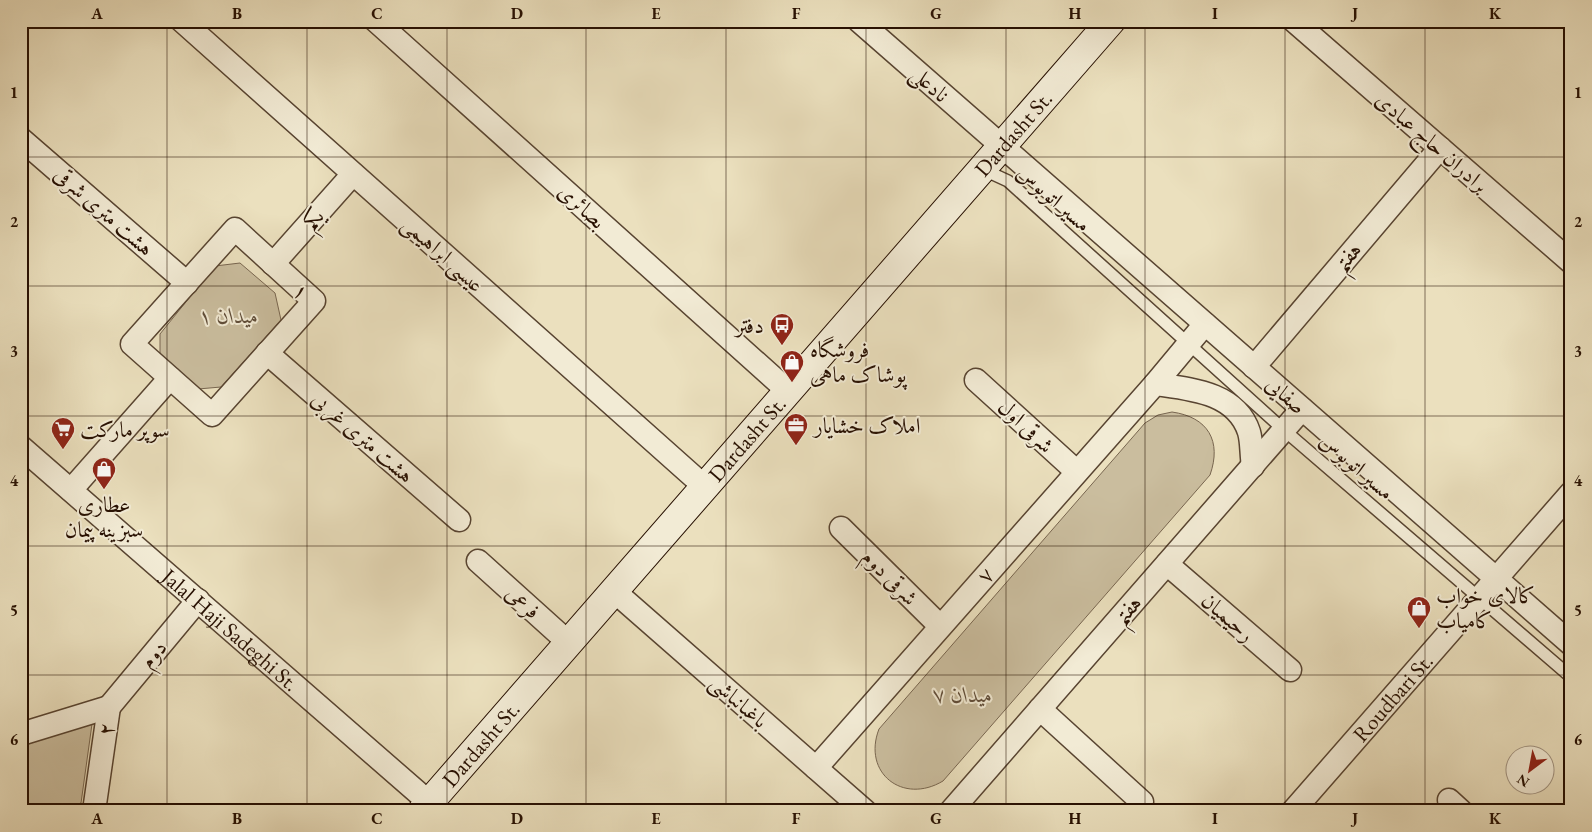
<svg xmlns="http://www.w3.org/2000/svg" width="1592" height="832" viewBox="0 0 1592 832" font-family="'EB Garamond',Amiri,serif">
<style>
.green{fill:#cabd9e;stroke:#786650}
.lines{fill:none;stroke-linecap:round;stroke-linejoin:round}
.lane-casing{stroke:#584431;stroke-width:14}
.street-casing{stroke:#584431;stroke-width:25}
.secondary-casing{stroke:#271002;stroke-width:30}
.lane{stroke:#f2ebd5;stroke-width:11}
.street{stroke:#f2ebd5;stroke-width:22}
.secondary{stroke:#f2ebd5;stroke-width:28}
.grid{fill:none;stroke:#271002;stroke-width:1;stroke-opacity:0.55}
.labels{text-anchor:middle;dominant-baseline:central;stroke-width:4;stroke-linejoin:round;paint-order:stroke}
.street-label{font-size:22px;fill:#271002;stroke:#f2ebd5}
.park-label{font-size:22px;font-style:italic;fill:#604d39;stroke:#f2ebd5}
.poi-label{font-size:22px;fill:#271002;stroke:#f2ebd5;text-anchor:start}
.neatline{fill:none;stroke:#271002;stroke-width:2}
.grid-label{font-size:16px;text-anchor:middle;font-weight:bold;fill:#271002}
</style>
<rect width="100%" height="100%" fill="#ebe0be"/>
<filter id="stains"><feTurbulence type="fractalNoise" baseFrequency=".004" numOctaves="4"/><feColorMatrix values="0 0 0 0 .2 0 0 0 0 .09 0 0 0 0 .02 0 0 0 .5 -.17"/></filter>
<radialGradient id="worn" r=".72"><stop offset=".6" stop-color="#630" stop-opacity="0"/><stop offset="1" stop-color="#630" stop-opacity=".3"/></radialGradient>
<g class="green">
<path d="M 240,263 L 275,293 L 281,320 L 221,387 L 198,389 L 160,356 L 160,334 L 215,266 Z"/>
<path d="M 1172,412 C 1208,417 1222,441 1210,475 L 943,781 C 903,805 862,773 879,729 L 1145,423 L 1158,415 Z"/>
<path d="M 92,724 L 81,803 L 58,811 L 21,811 L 21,745 Z"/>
</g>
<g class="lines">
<g class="lane-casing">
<path id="lane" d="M 982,169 L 1008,181 L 1284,430 L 1571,677"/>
</g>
<g class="street-casing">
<g id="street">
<path d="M 182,21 L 705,487"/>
<path d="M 376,21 L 788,391"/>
<path d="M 859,21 L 1571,644"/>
<path d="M 1294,21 L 1571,262"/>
<path d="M 21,139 L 187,283"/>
<path d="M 235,229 L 314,301 L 212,415 L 132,344 Z"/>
<path d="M 273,264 L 353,174"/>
<path d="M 267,353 L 459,520"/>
<path d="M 1254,367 L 1440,148"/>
<path d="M 976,380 L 1076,471"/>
<path d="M 1155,384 L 1205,324"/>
<path id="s1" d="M 21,447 L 439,811"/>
<path d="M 71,490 L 170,378"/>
<path d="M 841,528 L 940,626"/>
<path d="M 478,561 L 569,643"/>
<path d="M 1167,564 L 1290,670"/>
<path d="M 614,591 L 865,811"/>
<path d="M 109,707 L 198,600"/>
<path d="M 1040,709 L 1142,802"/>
<path d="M 21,734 L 109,707"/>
<path d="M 816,768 L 1155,384 C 1190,389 1236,392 1249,432 C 1252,442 1251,455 1253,466"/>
<path d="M 1449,800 L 1461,811"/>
<path d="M 94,811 L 109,707"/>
<path d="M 951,811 L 1302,409"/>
<path id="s2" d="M 1293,811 L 1571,493"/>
</g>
</g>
<g class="secondary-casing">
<g id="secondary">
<path id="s3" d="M 422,811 L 1111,21"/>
</g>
</g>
<use href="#lane" class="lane"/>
<use href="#street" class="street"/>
<use href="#secondary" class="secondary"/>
</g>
<path class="grid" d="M 167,21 L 167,811M 307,21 L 307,811M 447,21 L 447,811M 586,21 L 586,811M 726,21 L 726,811M 866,21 L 866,811M 1006,21 L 1006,811M 1145,21 L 1145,811M 1285,21 L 1285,811M 1425,21 L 1425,811M 21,157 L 1571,157M 21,286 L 1571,286M 21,416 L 1571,416M 21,546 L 1571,546M 21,675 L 1571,675"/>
<defs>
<g id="bus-pin" transform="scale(1.25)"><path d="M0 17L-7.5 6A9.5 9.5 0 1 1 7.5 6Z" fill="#8f2418" stroke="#f2ebd5"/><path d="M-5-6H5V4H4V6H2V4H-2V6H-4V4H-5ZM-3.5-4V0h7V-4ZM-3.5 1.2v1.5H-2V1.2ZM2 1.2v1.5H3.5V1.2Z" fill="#fff"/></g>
<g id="shop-pin" transform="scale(1.25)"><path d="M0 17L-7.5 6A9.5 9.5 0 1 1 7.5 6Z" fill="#8f2418" stroke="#f2ebd5"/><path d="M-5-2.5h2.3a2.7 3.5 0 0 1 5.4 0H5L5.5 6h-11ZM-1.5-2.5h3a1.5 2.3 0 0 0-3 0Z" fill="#fff"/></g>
<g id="office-pin" transform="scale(1.25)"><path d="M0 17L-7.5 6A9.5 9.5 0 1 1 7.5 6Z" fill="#8f2418" stroke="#f2ebd5"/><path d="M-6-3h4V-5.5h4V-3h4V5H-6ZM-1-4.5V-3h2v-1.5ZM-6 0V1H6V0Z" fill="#fff"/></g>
<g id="supermarket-pin" transform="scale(1.25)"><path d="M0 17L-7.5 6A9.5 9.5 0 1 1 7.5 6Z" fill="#8f2418" stroke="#f2ebd5"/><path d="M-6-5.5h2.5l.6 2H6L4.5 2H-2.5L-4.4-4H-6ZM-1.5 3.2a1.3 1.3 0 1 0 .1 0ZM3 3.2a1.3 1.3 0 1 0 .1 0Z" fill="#fff"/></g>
</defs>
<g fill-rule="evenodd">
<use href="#bus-pin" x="782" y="325"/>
<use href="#shop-pin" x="792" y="362"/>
<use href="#office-pin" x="796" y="425"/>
<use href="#supermarket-pin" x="63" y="429"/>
<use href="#shop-pin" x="104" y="469"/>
<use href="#shop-pin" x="1419" y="608"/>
</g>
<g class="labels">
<g class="street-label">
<text transform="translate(930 84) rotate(41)">نادعلی</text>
<text stroke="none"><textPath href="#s3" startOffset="899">Dardasht St.</textPath></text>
<text transform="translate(1432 142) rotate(41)">برادران حاج عبادی</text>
<text transform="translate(1054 198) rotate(41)">مسیر اتوبوس</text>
<text transform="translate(582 206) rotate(42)">بصائری</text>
<text transform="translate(104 211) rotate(41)">هشت متری شرقی</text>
<text transform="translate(313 219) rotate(-48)">یکم</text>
<text transform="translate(443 254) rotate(42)">عیسی ابراهیمی</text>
<text transform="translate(1347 257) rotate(-50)">هفتم</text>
<text transform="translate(301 291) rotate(46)">۱</text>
<text transform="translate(1286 395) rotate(41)">صفایی</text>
<text transform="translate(1026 426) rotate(43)">شرقی اول</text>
<text transform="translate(363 437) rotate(41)">هشت متری غربی</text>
<text stroke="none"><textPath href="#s3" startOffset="494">Dardasht St.</textPath></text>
<text transform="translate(1357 466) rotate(41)">مسیر اتوبوس</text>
<text transform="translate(985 575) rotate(-49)">۷</text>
<text transform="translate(890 577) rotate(45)">شرقی دوم</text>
<text transform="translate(523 602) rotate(42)">فرعی</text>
<text transform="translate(1127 610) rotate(-49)">هفتم</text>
<text transform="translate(1228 617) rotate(41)">رحیمیان</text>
<text stroke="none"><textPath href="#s1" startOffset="278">Jalal Haji Sadeghi St.</textPath></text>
<text transform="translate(153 654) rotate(-50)">دوم</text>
<text stroke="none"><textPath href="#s2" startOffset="151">Roudbari St.</textPath></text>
<text transform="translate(739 701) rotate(41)">باغبانباشی</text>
<text transform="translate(106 729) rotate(-82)">۲</text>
<text stroke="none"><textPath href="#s3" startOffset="89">Dardasht St.</textPath></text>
</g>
<g class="park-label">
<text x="229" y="315">میدان ۱</text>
<text x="963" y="694">میدان ۷</text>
</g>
<g class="poi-label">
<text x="764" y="325" text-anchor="end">دفتر</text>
<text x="810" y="349">فروشگاه<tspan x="810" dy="25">پوشاک ماهی</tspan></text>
<text x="814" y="425">املاک خشایار</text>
<text x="80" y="429">سوپر مارکت</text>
<text x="104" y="504" text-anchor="middle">عطاری<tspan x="104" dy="25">سبزینه پیمان</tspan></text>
<text x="1436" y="595">کالای خواب<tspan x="1436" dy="25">کامیاب</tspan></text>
</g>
</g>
<rect width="1592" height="832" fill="none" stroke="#ebe0be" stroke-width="55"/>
<g transform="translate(1530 770) rotate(212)"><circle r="24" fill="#f2ebd5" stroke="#a19381"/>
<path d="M0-4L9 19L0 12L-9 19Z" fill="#8f2418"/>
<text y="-8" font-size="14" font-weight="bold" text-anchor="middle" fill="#271002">N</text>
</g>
<rect x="28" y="28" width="1536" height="776" class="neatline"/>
<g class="grid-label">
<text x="97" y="19">A</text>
<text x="237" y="19">B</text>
<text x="377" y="19">C</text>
<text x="517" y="19">D</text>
<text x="656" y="19">E</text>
<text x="796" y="19">F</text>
<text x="936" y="19">G</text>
<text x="1075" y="19">H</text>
<text x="1215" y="19">I</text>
<text x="1355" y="19">J</text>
<text x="1495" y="19">K</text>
<text x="14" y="98">1</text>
<text x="1578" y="98">1</text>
<text x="14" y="227">2</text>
<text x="1578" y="227">2</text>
<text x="14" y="357">3</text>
<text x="1578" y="357">3</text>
<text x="14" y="486">4</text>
<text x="1578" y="486">4</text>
<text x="14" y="616">5</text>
<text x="1578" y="616">5</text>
<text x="14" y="745">6</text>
<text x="1578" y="745">6</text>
<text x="97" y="824">A</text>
<text x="237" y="824">B</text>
<text x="377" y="824">C</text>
<text x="517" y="824">D</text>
<text x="656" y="824">E</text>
<text x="796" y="824">F</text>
<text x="936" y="824">G</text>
<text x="1075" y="824">H</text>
<text x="1215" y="824">I</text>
<text x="1355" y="824">J</text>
<text x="1495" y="824">K</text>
</g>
<rect width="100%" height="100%" filter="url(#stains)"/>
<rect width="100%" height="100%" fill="url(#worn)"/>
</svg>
